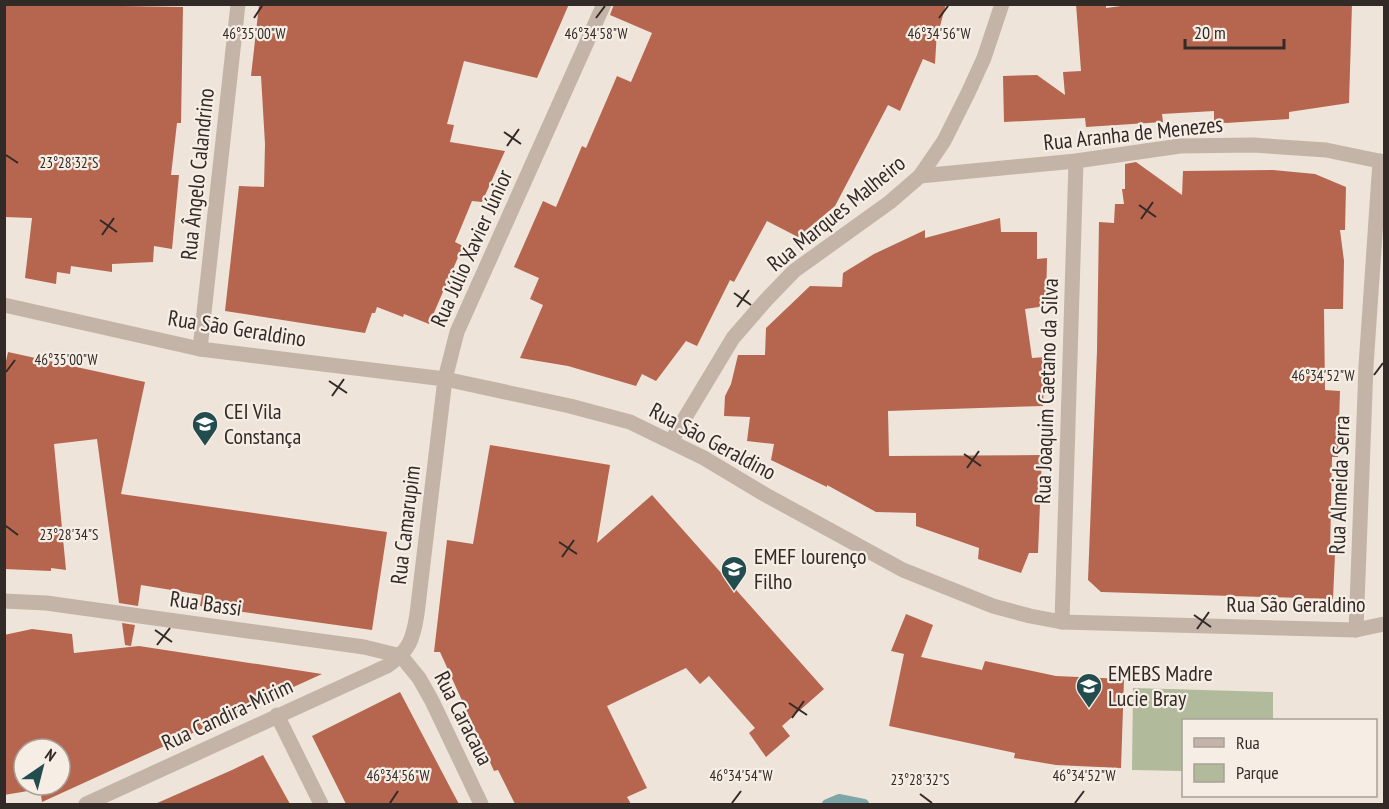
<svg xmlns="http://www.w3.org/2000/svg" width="1389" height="809" viewBox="0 0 1389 809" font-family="'PT Sans Narrow',sans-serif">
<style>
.green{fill:#b1bb9c}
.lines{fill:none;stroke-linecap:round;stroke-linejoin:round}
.stream{stroke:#7ca6a7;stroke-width:10}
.building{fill:#b6664f;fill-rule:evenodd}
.service{stroke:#c4b4a8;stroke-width:15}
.minor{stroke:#c4b4a8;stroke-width:15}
.ticks{fill:none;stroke:#322a27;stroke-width:2}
.labels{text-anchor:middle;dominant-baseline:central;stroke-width:4.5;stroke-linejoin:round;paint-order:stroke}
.street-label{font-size:22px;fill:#322a27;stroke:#f6eee5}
.poi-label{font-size:22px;fill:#322a27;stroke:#f6eee5;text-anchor:start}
.ticks-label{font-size:15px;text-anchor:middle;fill:#322a27;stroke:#f6eee5;stroke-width:4.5;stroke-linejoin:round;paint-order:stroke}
</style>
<rect width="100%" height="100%" fill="#eee4da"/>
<path class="green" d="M 1133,688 L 1273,692 L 1273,720 L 1184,720 L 1183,771 L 1132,770 Z"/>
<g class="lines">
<path class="stream" d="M 827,804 L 839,799 L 864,804"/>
</g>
<g class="building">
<path d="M 4,4 L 183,7 L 181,123 L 177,123 L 171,175 L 179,175 L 172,249 L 154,246 L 153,262 L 112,264 L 112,272 L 71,266 L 70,274 L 57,272 L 56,284 L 25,278 L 32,218 L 4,217 Z"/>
<path d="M 569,4 L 537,78 L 464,61 L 447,124 L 454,125 L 450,142 L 505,151 L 482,202 L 472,201 L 455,242 L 463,246 L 429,324 L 404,314 L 403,317 L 377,307 L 375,313 L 372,313 L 365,333 L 225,311 L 239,186 L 264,187 L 265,144 L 261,76 L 251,76 L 259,5 Z"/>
<path d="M 614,4 L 946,4 L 939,30 L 937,30 L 935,64 L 923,59 L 900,111 L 888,105 L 835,206 L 798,237 L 767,221 L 734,282 L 730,280 L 697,346 L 686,341 L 656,381 L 642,374 L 636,386 L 568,366 L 520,358 L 543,305 L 530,299 L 539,278 L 514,267 L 543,201 L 556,207 L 582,146 L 586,148 L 617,76 L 631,82 L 652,33 L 610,15 Z"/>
<path d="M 1076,4 L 1106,4 L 1106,8 L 1136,4 L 1352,4 L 1349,103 L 1289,112 L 1289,119 L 1226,123 L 1214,121 L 1214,111 L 1162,114 L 1163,122 L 1086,127 L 1085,118 L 1004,122 L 1003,76 L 1037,75 L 1065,95 L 1063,72 L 1081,71 Z"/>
<path d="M 1136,162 L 1182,195 L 1183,171 L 1273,170 L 1315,174 L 1346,187 L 1345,230 L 1340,230 L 1344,261 L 1343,309 L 1324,309 L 1325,390 L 1340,391 L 1338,457 L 1332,457 L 1330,554 L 1335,554 L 1333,599 L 1101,592 L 1088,580 L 1097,351 L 1099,222 L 1114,223 L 1115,204 L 1124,204 L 1122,189 L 1125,189 L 1125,164 Z"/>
<path d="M 1000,218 L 1001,232 L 1037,232 L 1037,259 L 1047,258 L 1046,306 L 1025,309 L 1032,358 L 1045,357 L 1043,406 L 888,411 L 889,456 L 1042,455 L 1038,553 L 1029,553 L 1021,573 L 978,559 L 979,548 L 916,526 L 916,513 L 876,512 L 827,485 L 827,487 L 771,460 L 774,444 L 747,441 L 750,417 L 724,416 L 725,396 L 731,384 L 738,355 L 765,355 L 766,328 L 810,286 L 842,287 L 843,273 L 874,254 L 925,230 L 925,238 Z"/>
<path d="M 8,352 L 145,382 L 121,494 L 387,532 L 372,630 L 200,606 L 202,595 L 141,585 L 138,606 L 119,603 L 97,439 L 54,444 L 66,570 L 51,568 L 51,571 L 4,569 L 4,370 Z"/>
<path d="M 490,445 L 610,465 L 597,543 L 652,495 L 824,689 L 782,726 L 790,736 L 766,757 L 749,733 L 755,728 L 709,676 L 700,684 L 686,668 L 607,706 L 647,788 L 627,797 L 631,804 L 515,804 L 498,770 L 494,771 L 440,652 L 434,652 L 447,540 L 473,544 Z"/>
<path d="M 906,614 L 933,625 L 921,657 L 982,670 L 985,661 L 1056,676 L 1124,679 L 1121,768 L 1056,765 L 1014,758 L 1015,753 L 889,726 L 904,654 L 891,651 Z"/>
<path d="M 122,623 L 135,625 L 131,646 L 125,645 Z"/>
<path d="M 32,629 L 72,634 L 74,653 L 139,646 L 322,674 L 42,802 L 40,789 L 4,795 L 4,635 ZM 24,749 L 60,749 L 60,785 L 24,785 Z"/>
<path d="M 400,692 L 452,791 L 459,804 L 346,804 L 312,736 Z"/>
<path d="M 263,755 L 290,804 L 155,804 L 232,770 Z"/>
</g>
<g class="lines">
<g class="service">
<path d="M 401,656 L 419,678 L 432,701 L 481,804"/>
<path d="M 277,715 L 321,804"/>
</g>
<g class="minor">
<path d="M 920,176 L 1076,161 L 1180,146 L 1253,145 L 1326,150 L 1384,162"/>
<path d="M 4,305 L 200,349 L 445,379 L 570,406 L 630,422 L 704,458 L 764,494 L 903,570 L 993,606 L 1030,616 L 1062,622 L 1356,630 L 1384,624"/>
<path d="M 200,349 L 238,4"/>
<path d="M 671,441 L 733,338 L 766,300 L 794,271 L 890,202 L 920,176 L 944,141 L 968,93 L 984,58 L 1002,4"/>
<path d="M 4,601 L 46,603 L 364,647 L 401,656"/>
<path d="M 1062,622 L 1076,161"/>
<path d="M 1356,630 L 1366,366 L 1380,161"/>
<path d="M 86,804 L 387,666 C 409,651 413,640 417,614 L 445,379 L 457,332 L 604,4"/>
</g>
</g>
<path class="ticks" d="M 254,18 L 262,6M 596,18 L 605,6M 939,18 L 948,6M 504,132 L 521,144M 507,146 L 519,129M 6,155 L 18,163M 1139,205 L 1156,217M 1141,219 L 1153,202M 100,220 L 117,232M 102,235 L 114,218M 734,293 L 751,305M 737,307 L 749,290M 6,372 L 15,360M 1374,375 L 1383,363M 329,381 L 347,393M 332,396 L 344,379M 964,454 L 981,466M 967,468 L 979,451M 6,526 L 18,535M 559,542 L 577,554M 562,557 L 574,540M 1194,615 L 1211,627M 1197,629 L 1209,612M 155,630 L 172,642M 157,645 L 170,628M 789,703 L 807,715M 792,718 L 804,701M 920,794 L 932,803M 390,803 L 398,791M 732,803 L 741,791M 1075,803 L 1084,791"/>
<defs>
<g id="school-pin" transform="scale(1.35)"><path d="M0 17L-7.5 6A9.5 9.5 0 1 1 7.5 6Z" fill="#224c4e" stroke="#f6eee5"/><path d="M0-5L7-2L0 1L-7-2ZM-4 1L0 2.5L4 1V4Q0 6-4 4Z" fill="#fff"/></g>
</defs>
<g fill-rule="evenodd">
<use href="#school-pin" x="205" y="424"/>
<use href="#school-pin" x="734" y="569"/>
<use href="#school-pin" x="1089" y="686"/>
</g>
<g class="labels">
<g class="street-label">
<text transform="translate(1133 133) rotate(-6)">Rua Aranha de Menezes</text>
<text transform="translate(197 174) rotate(-84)">Rua Ângelo Calandrino</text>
<text transform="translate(836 213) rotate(-39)">Rua Marques Malheiro</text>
<text transform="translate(471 248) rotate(-66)">Rua Júlio Xavier Júnior</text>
<text transform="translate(237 328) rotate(9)">Rua São Geraldino</text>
<text transform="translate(1046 391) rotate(-88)">Rua Joaquim Caetano da Silva</text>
<text transform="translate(713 441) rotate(28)">Rua São Geraldino</text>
<text transform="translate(1339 485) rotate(-88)">Rua Almeida Serra</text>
<text transform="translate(405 525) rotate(-83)">Rua Camarupim</text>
<text transform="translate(206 603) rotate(8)">Rua Bassi</text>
<text x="1296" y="604">Rua São Geraldino</text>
<text transform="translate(227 714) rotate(-25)">Rua Candira-Mirim</text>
<text transform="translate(464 718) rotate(63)">Rua Caracaua</text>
</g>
<g class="poi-label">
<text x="224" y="411">CEI Vila<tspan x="224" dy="25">Constança</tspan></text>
<text x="754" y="556">EMEF lourenço<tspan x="754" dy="25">Filho</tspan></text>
<text x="1108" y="673">EMEBS Madre<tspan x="1108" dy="25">Lucie Bray</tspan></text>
</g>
</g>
<g class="ticks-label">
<text x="254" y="39">46°35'00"W</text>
<text x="596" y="39">46°34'58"W</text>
<text x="939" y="39">46°34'56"W</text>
<text x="69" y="168">23°28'32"S</text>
<text x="66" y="365">46°35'00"W</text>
<text x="1323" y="381">46°34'52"W</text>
<text x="69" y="540">23°28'34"S</text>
<text x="398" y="781">46°34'56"W</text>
<text x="741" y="781">46°34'54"W</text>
<text x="1084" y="781">46°34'52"W</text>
<text x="920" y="785">23°28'32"S</text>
</g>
<rect width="1389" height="809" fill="none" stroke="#322a27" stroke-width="12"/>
<rect x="1182" y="719" width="195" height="78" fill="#f6eee5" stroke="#a8a099" stroke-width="1.5"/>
<rect x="1194" y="738" width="30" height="9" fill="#c4b4a8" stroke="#a8a099" stroke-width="1.5"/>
<text x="1236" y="749" font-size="18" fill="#322a27">Rua</text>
<rect x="1194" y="764" width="30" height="18" fill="#b1bb9c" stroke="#a8a099" stroke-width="1.5"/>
<text x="1236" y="779" font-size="18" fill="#322a27">Parque</text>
<g transform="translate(42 767) rotate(35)"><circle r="28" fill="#f6eee5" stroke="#a8a099" stroke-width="1.5"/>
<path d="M0-4.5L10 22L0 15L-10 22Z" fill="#224c4e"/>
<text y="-9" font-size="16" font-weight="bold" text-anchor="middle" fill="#322a27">N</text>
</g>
<path d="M1185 39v9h99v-9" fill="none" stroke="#322a27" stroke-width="3"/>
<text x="1194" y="39" font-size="18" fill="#322a27" stroke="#f6eee5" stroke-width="4.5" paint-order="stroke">20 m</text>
</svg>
